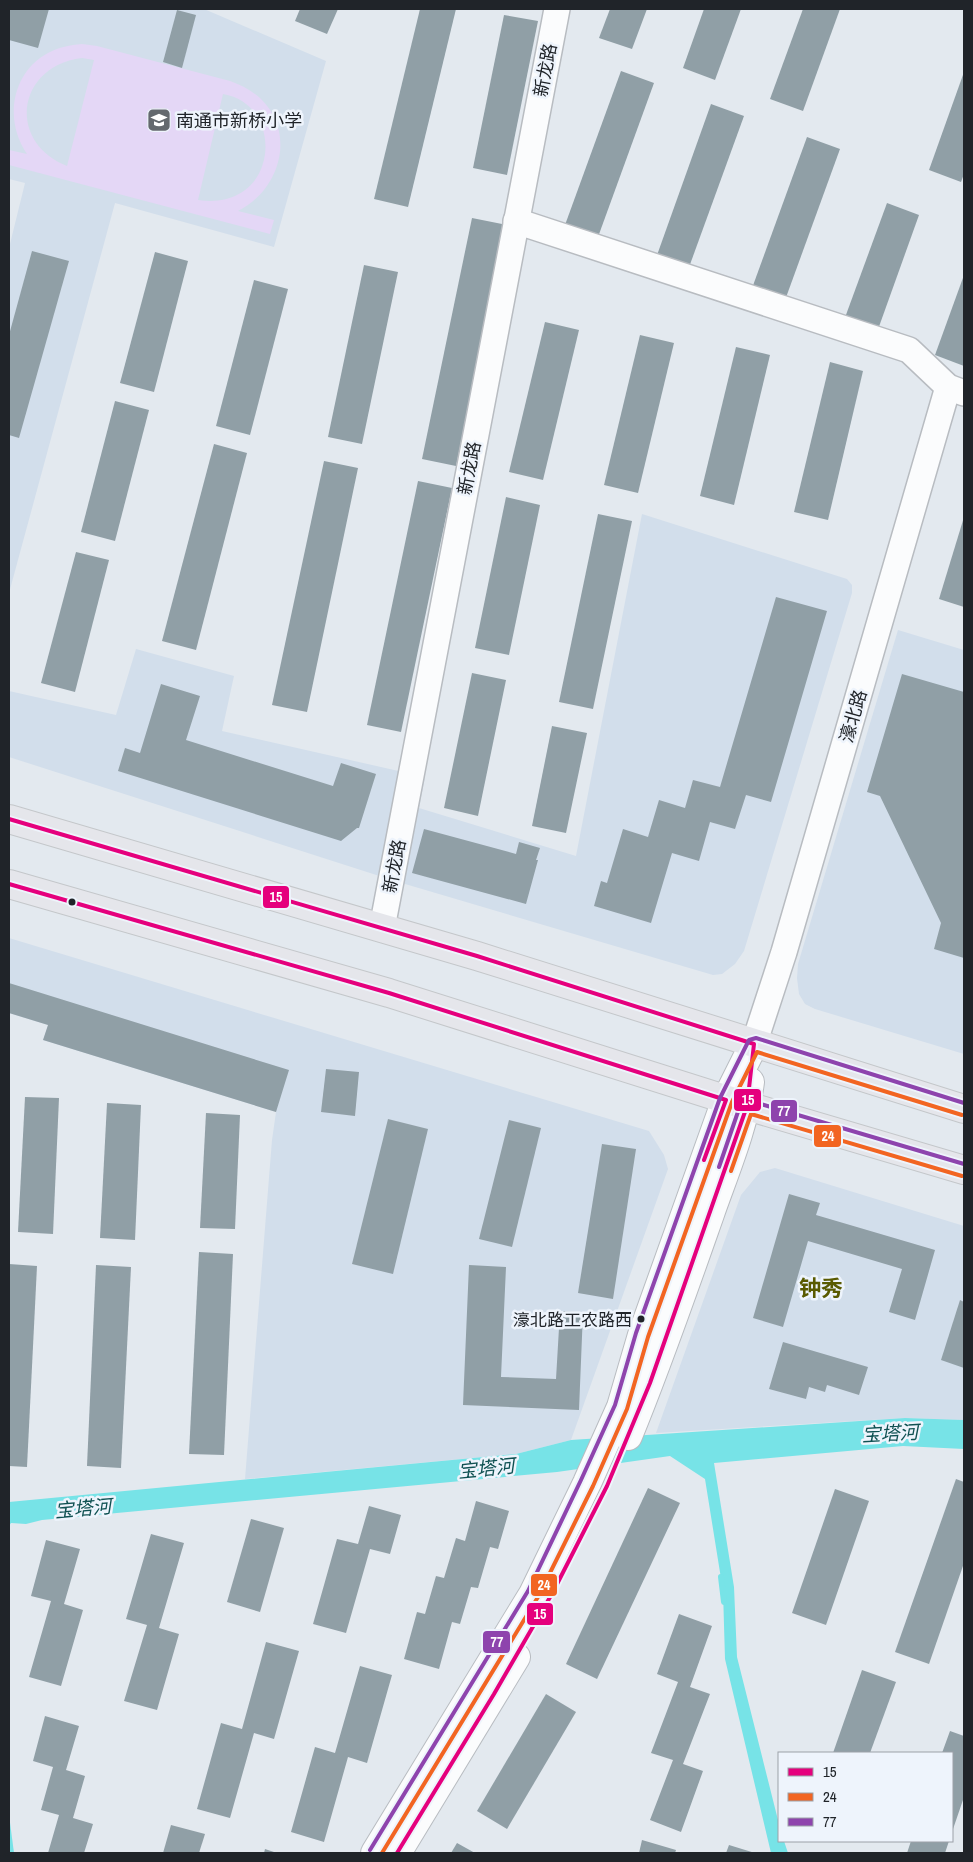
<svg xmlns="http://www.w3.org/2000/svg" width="973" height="1862" viewBox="0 0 973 1862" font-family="'Archivo Narrow','Noto Sans SC',sans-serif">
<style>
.built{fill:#d2deeb}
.green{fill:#e4d7f6;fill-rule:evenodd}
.water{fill:#77e3e7}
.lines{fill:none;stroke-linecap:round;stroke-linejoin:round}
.stream{stroke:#77e3e7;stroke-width:6}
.building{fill:#909fa6}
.minor-casing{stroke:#b8bcc1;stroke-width:28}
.tertiary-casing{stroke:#b8bcc1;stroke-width:30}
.primary-casing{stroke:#c4c7ca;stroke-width:30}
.minor{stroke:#fbfcfd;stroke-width:25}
.tertiary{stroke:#fbfcfd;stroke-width:28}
.primary{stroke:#e5e6eb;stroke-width:28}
.bus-1-casing{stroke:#eef4fc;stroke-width:8}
.bus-2-casing{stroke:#eef4fc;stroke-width:8}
.bus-3-casing{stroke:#eef4fc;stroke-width:8}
.bus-1{stroke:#e5007d;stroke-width:4}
.bus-2{stroke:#f26522;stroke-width:4}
.bus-3{stroke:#8e44ad;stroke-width:4}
.bus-dot{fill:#202429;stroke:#eef4fc;stroke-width:2}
.labels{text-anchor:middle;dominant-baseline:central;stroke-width:5;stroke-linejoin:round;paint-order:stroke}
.bus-label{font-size:17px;fill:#202429;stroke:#eef4fc;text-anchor:end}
.street-label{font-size:18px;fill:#202429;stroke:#eef4fc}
.poi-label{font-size:18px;fill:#202429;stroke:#eef4fc;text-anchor:start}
.water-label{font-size:19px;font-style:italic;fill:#0f5152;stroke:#eef4fc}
.district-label{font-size:22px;font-weight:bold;fill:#595a00;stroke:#eef4fc}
.line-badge{stroke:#eef4fc;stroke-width:2}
.badge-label{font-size:14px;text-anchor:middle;font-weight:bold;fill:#fff}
</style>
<rect width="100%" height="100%" fill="#e3e9ef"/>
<g class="built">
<path d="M 9,9 L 204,9 L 326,61 L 274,247 L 115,203 L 9,593 L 9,248 L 25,183 L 9,179 Z"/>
<path d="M 642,514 L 847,579 L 852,585 L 852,593 L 744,951 L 735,964 L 722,974 L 713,975 L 395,881 L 9,757 L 9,691 L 116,715 L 136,649 L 234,676 L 222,731 L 425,777 L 419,808 L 576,856 Z"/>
<path d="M 898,630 L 964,650 L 964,1054 L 815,1009 L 805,1004 L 799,994 L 797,978 L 798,964 Z"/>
<path d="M 9,938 L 649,1131 L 664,1155 L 668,1169 L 571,1440 L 516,1454 L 245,1479 L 272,1140 L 276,1112 L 43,1040 L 48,1025 L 9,1013 Z"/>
<path d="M 775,1168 L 964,1226 L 964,1420 L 905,1418 L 656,1433 L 741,1195 L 760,1172 Z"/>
</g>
<path class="green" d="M 82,44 L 97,46 L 230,81 C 241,85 251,90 260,98 C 297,133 280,190 238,211 L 274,220 L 270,234 L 9,165 L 9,150 L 27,154 C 4,121 11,73 48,53 C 59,47 70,45 82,44 ZM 82,58 L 94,60 L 67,166 C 6,142 17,66 82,58 ZM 223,94 C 286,104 280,212 198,200 Z"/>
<g class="water">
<path d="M 905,1418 L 964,1420 L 964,1449 L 903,1446 L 714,1463 L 734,1587 L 737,1657 L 779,1824 L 779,1841 L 784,1841 L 788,1853 L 771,1853 L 725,1659 L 723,1591 L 705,1479 L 670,1456 L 557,1472 L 42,1520 L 26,1524 L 11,1523 L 9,1526 L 9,1502 L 516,1454 L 571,1440 Z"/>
<path d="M 9,1815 L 14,1853 L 9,1853 Z"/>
</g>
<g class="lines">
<path class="stream" d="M 721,1577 L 724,1602"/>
</g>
<g class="building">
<path d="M 9,9 L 49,9 L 38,48 L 9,40 Z"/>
<path d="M 300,9 L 338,9 L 327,34 L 295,21 Z"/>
<path d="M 420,9 L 456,9 L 408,207 L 374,199 Z"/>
<path d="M 610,9 L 647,9 L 632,49 L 599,38 Z"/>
<path d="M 704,9 L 741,9 L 715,80 L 683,68 Z"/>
<path d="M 803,9 L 840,9 L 803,111 L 770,99 Z"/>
<path d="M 177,10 L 196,15 L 182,68 L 163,62 Z"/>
<path d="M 504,15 L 538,21 L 507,175 L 473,168 Z"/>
<path d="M 621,71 L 654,83 L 598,237 L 565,225 Z"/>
<path d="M 964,72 L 964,174 L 961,182 L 929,170 Z"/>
<path d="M 711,104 L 744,116 L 688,270 L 656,258 Z"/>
<path d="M 807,137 L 840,149 L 784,303 L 751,291 Z"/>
<path d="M 887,203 L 919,215 L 876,335 L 843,323 Z"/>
<path d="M 472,218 L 507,225 L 456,466 L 422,459 Z"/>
<path d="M 32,251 L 69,261 L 19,438 L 9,435 L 9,335 Z"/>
<path d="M 155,252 L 188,261 L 154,392 L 120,383 Z"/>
<path d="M 364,265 L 398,272 L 362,444 L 328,437 Z"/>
<path d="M 964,275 L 964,366 L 935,355 Z"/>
<path d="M 254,280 L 288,289 L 250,435 L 216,426 Z"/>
<path d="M 545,322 L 579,330 L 543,480 L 509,472 Z"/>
<path d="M 640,335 L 674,343 L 638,493 L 604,485 Z"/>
<path d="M 736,347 L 770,355 L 734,505 L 700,496 Z"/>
<path d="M 830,362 L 863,371 L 828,520 L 794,512 Z"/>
<path d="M 115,401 L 149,410 L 115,541 L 81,532 Z"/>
<path d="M 214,444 L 247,453 L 196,650 L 162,641 Z"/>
<path d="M 324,461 L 358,468 L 307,712 L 272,705 Z"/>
<path d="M 418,481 L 452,488 L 401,732 L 367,725 Z"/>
<path d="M 506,497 L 540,505 L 509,655 L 475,648 Z"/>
<path d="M 598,514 L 632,521 L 593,709 L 559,702 Z"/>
<path d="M 964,517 L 964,607 L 939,599 Z"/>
<path d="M 76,552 L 109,560 L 75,692 L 41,683 Z"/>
<path d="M 776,597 L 827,611 L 771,802 L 746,795 L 735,829 L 710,822 L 699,861 L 672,853 L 651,923 L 594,906 L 601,881 L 607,883 L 623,829 L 648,837 L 659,800 L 685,808 L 693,780 L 720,787 Z"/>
<path d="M 472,673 L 506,680 L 478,816 L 444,808 Z"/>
<path d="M 902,674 L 964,692 L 964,958 L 934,949 L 941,923 L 880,796 L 867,792 Z"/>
<path d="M 161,684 L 200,696 L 186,740 L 333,786 L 341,763 L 376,774 L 359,828 L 357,828 L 341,841 L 118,771 L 125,748 L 140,753 Z"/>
<path d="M 552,726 L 587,733 L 566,833 L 532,826 Z"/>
<path d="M 424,829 L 516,854 L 519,842 L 540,848 L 536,860 L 538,860 L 526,904 L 412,873 Z"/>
<path d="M 9,983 L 289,1070 L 276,1112 L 43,1040 L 48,1025 L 9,1013 Z"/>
<path d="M 326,1069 L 359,1072 L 355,1116 L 321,1112 Z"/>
<path d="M 25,1097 L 59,1098 L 53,1234 L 18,1232 Z"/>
<path d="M 107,1103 L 141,1105 L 135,1240 L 100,1238 Z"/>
<path d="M 206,1113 L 240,1115 L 235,1229 L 200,1228 Z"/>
<path d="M 388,1119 L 428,1129 L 393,1274 L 352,1264 Z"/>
<path d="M 509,1120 L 541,1128 L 512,1247 L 479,1239 Z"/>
<path d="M 602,1144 L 636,1149 L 613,1299 L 578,1293 Z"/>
<path d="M 789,1194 L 820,1203 L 816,1215 L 935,1250 L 915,1320 L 889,1312 L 902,1269 L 808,1241 L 783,1327 L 753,1318 Z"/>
<path d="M 199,1252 L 233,1254 L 224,1455 L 189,1454 Z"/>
<path d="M 9,1264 L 37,1266 L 27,1467 L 9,1466 Z"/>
<path d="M 96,1265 L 131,1267 L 121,1468 L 87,1466 Z"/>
<path d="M 469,1265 L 506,1267 L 501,1377 L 556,1379 L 560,1311 L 583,1312 L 579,1410 L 463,1405 Z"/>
<path d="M 960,1300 L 964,1302 L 964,1368 L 941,1360 Z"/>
<path d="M 783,1342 L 868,1367 L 859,1395 L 827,1385 L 825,1392 L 809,1387 L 806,1399 L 769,1389 Z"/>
<path d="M 956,1479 L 964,1482 L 964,1563 L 929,1664 L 895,1652 Z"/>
<path d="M 648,1488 L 680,1503 L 597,1679 L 566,1664 Z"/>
<path d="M 835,1489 L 869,1501 L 826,1625 L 792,1613 Z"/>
<path d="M 476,1501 L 509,1511 L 498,1549 L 490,1547 L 478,1588 L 471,1587 L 460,1624 L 452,1622 L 439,1669 L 404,1659 L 417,1612 L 425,1614 L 436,1576 L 444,1578 L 456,1538 L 465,1541 Z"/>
<path d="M 369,1506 L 401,1515 L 390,1554 L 370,1549 L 346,1633 L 313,1624 L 337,1539 L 358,1544 Z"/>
<path d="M 251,1519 L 284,1528 L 260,1612 L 227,1602 Z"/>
<path d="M 151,1534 L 184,1543 L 159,1628 L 179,1634 L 157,1710 L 124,1701 L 147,1625 L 126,1619 Z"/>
<path d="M 46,1540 L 80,1549 L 64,1604 L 83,1610 L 61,1686 L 29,1677 L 51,1601 L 31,1596 Z"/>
<path d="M 679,1614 L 712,1626 L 690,1687 L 710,1694 L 683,1764 L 703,1771 L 681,1832 L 650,1820 L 673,1760 L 651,1753 L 678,1682 L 657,1674 Z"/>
<path d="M 266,1642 L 299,1651 L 274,1739 L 254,1733 L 230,1818 L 197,1809 L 221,1723 L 242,1729 Z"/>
<path d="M 360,1666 L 392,1675 L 367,1763 L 348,1757 L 324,1842 L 291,1832 L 315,1747 L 335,1753 Z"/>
<path d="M 862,1670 L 896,1682 L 870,1753 L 833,1753 Z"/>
<path d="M 546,1694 L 576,1712 L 507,1829 L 477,1811 Z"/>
<path d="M 45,1716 L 79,1726 L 66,1770 L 85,1776 L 73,1818 L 93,1824 L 84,1853 L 48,1853 L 59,1815 L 41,1810 L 53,1767 L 33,1761 Z"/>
<path d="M 950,1731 L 964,1736 L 964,1797 L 952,1832 L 952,1753 L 942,1753 Z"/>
<path d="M 171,1825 L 205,1834 L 199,1853 L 163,1853 Z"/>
<path d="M 642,1840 L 676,1850 L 675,1853 L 639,1853 Z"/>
<path d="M 911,1841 L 949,1841 L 945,1853 L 907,1853 Z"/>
<path d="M 457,1843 L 475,1853 L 451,1853 Z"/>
<path d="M 729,1845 L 755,1853 L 726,1853 Z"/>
<path d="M 265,1849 L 277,1853 L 264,1853 Z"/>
</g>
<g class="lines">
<g class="minor-casing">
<g id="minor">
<path d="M 516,221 L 909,350 L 948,387 L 964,393"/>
<path d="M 382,928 L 557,9"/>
<path d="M 754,1044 L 784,952 L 948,387"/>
</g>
</g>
<g class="tertiary-casing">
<g id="tertiary">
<path d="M 628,1436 C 658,1363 684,1288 710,1214 C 725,1171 744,1127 750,1082"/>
<path d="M 375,1853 L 533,1594 L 587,1483 L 621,1407 L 642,1335 L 726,1100 L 754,1044"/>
<path d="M 397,1853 L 516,1657"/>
</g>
</g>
<g class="primary-casing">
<g id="primary">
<path d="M 9,819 L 477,956 L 964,1109"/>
<path d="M 9,884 L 389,993 L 747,1106 L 964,1170"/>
</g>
</g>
<use href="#minor" class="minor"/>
<use href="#tertiary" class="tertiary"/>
<use href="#primary" class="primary"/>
<g class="bus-1-casing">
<g id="bus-1">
<path d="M 9,819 L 477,956 L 754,1044 L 747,1106 L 650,1383 L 607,1486 L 553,1592 L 494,1694 L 397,1853"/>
<path d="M 9,884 L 389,993 L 726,1100 L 704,1160"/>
</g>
</g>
<g class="bus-2-casing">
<g id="bus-2">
<path d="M 731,1171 L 751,1114 L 962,1176"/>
<path d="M 382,1853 L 538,1597 L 593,1486 L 627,1409 L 648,1337 L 732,1102 L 757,1052 L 962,1115"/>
</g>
</g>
<g class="bus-3-casing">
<g id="bus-3">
<path d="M 719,1167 L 741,1103 L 747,1100 L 964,1164"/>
<path d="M 370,1850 L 528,1591 L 581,1480 L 615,1405 L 636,1333 L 720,1098 L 749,1040 L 756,1038 L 964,1103"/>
</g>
</g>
<use href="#bus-1" class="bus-1"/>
<use href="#bus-2" class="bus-2"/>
<use href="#bus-3" class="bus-3"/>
</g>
<defs>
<g id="school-square" transform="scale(1.25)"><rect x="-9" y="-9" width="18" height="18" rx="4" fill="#64696e" stroke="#eef4fc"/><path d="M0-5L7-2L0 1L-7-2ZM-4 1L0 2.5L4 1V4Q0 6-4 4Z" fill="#fff"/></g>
</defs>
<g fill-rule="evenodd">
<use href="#school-square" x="159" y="120"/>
</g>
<g class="bus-dot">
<circle cx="72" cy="902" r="4.5"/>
<circle cx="641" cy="1319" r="4.5"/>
</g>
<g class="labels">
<g class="bus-label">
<text x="632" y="1319">濠北路工农路西</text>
</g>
<g class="street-label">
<text transform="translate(545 70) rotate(-79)">新龙路</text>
<text transform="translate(469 468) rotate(-79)">新龙路</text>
<text transform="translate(853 716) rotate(-74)">濠北路</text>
<text transform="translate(394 866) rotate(-79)">新龙路</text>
</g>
<g class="poi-label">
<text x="176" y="120">南通市新桥小学</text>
</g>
<g class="water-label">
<text transform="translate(890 1433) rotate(-3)">宝塔河</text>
<text transform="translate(486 1468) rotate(-6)">宝塔河</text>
<text transform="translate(83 1508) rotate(-5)">宝塔河</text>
</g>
<g class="district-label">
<text x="821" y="1288">钟秀</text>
</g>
</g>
<g class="line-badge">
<rect x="262" y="885" width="28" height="24" rx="5" fill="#e5007d"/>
<rect x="733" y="1088" width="29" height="24" rx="5" fill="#e5007d"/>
<rect x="770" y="1099" width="28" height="24" rx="5" fill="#8e44ad"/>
<rect x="813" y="1124" width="29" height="24" rx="5" fill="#f26522"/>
<rect x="530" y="1573" width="28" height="24" rx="5" fill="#f26522"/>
<rect x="526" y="1602" width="28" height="24" rx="5" fill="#e5007d"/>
<rect x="482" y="1630" width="29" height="24" rx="5" fill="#8e44ad"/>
</g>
<g class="badge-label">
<text x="276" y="902">15</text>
<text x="748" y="1105">15</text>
<text x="784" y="1116">77</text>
<text x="828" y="1141">24</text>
<text x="544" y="1590">24</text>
<text x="540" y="1619">15</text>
<text x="497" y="1647">77</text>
</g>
<rect width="973" height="1862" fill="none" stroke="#202429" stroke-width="20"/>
<rect x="778" y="1752" width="175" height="90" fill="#eef4fc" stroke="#9ca1a8"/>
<rect x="788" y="1768" width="25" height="8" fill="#e5007d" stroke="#9ca1a8"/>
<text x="823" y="1777" font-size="15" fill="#202429">15</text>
<rect x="788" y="1793" width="25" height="8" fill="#f26522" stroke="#9ca1a8"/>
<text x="823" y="1802" font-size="15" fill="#202429">24</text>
<rect x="788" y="1818" width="25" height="8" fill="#8e44ad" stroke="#9ca1a8"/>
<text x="823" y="1827" font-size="15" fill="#202429">77</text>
</svg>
